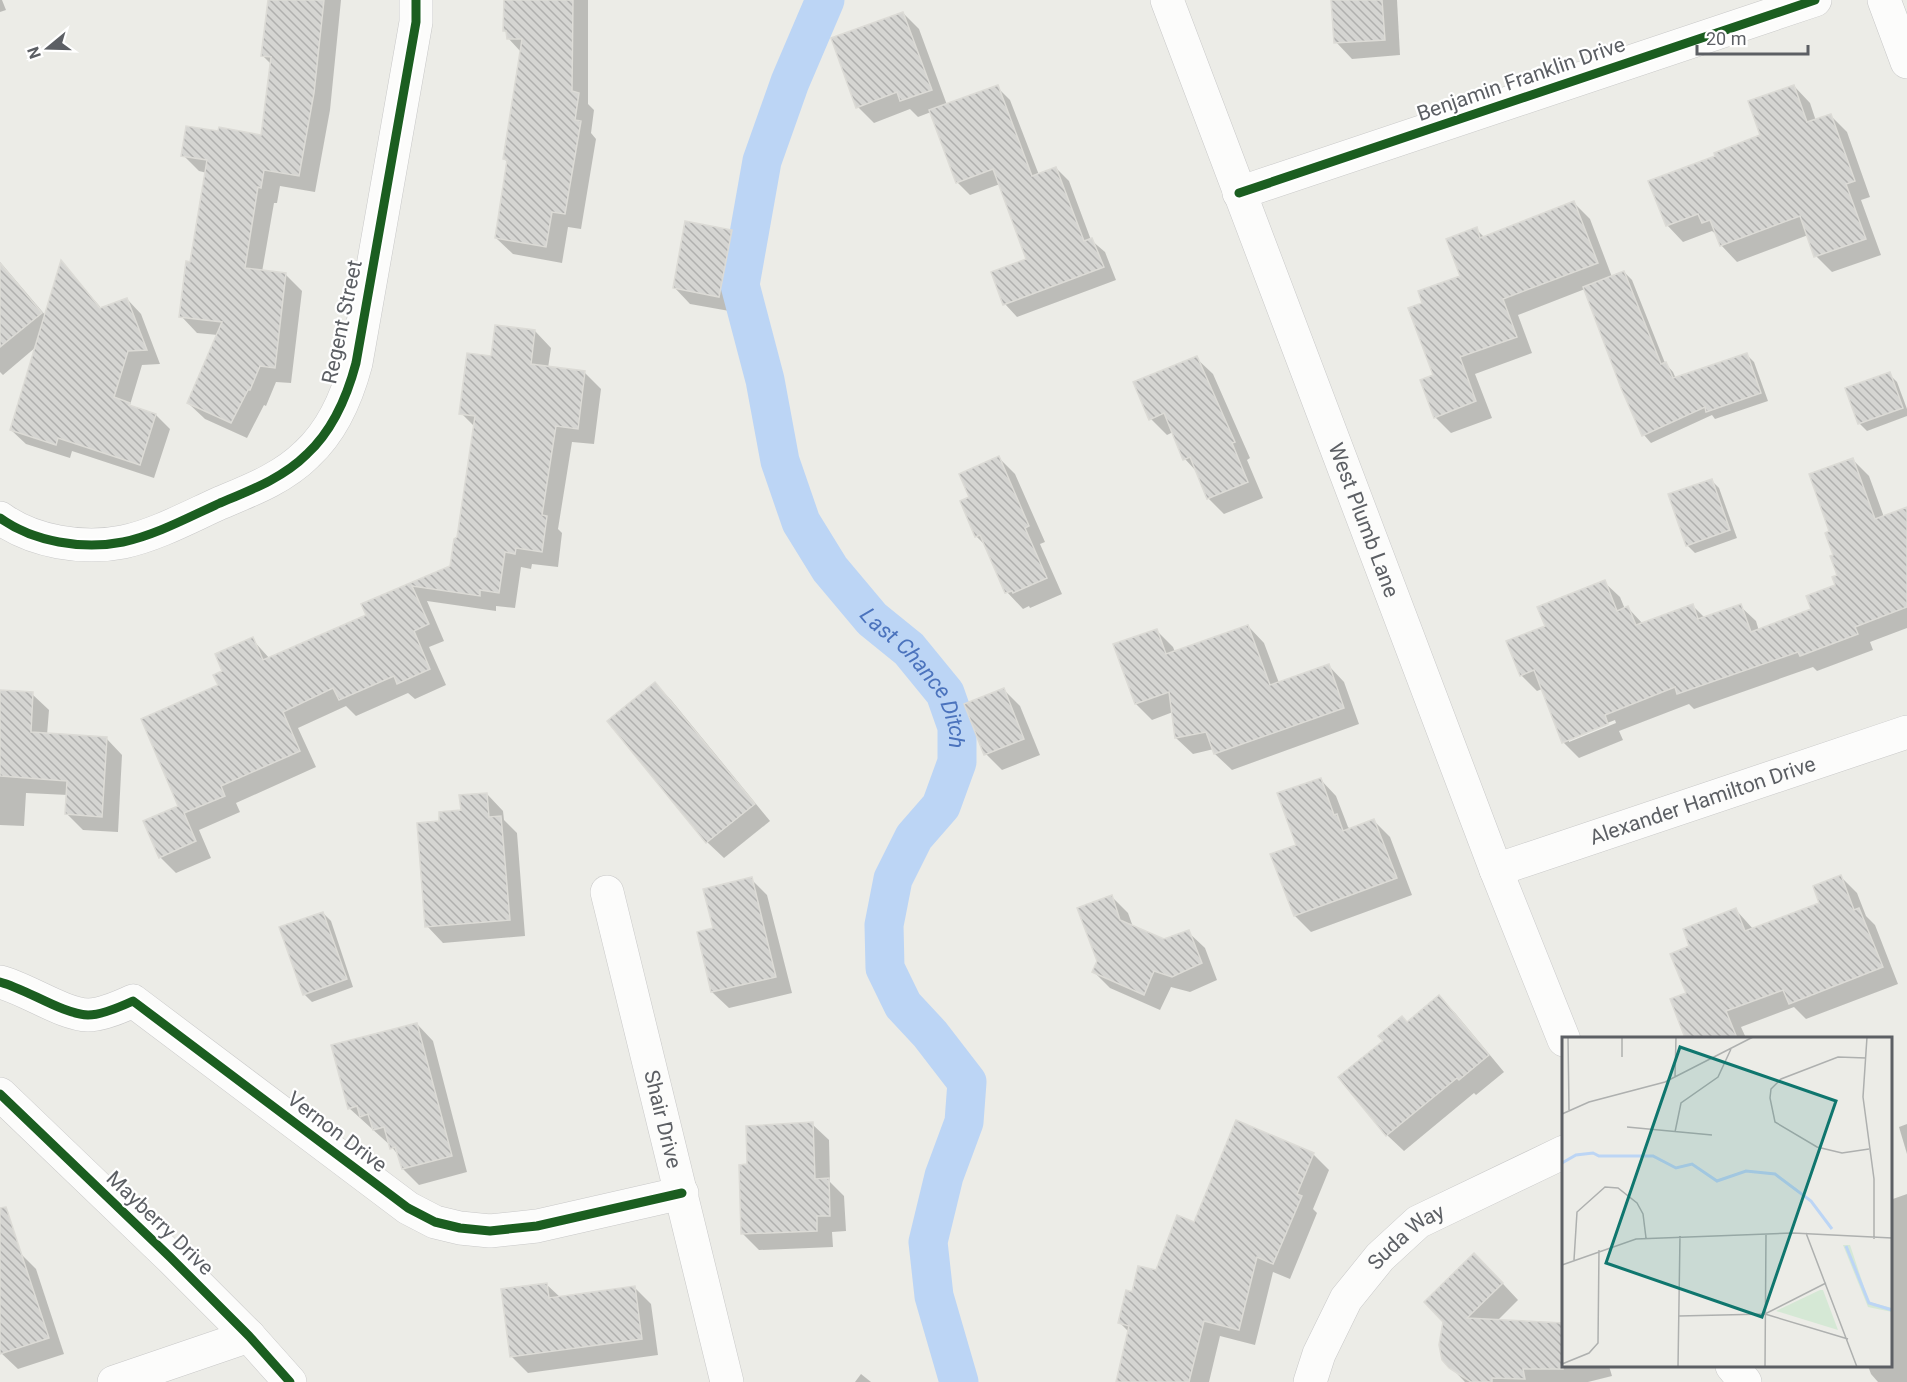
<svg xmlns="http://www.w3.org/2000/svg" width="1907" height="1382" viewBox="0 0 1907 1382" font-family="Roboto,sans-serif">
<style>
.shadow{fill:#0003;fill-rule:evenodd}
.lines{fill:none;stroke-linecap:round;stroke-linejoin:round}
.canal{stroke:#bcd5f5;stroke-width:39}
.building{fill:url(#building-back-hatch);stroke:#dcdbd6;stroke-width:1.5}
.minor-casing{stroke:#c8c8c8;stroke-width:34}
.secondary-casing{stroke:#c9c9c9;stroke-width:34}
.minor{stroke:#fcfcfb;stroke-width:33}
.secondary{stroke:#fcfcfb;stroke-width:33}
.cycleway-casing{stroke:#fff;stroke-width:13}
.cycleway{stroke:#1b5e20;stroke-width:9}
.labels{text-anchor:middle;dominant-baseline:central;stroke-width:4.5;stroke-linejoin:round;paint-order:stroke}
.street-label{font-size:21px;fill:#5c5f64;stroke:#fff}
.water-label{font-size:22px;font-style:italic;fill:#4b73bd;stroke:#fff}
.inset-river{fill:none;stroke:#bcd5f5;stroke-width:3}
.inset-road{fill:none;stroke:#aeb0af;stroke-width:1.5}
.view{fill:#0f766e;fill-opacity:0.15;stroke:#0f766e;stroke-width:3}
.inset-edge{fill:none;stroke:#5c5f64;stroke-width:3}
</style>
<defs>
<pattern id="building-back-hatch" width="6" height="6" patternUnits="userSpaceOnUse" patternTransform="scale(1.5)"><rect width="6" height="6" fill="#d5d5d2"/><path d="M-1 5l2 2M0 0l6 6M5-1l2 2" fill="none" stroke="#b0b0ae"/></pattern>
</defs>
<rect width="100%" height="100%" fill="#ecece7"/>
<g class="shadow">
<path d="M 0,0 L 2,0 L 6,10 L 0,12 Z"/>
<path d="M 270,0 L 341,0 L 330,110 L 315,192 L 280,186 L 277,203 L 274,203 L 262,272 L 286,275 L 302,291 L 291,383 L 276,382 L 266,406 L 264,405 L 247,438 L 205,419 L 188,403 L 218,335 L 197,333 L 181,316 L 207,173 L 199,171 L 183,155 L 262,137 L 272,65 L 262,55 Z"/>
<path d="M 505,0 L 588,0 L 588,104 L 594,110 L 591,133 L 596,139 L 581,229 L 568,227 L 562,263 L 513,254 L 496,238 L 509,163 L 504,159 L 521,52 L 508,38 L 508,34 L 505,31 Z"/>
<path d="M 1333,0 L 1397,0 L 1400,55 L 1352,59 L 1336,42 Z"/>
<path d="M 903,13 L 919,29 L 947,105 L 997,87 L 1010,100 L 1039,175 L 1056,168 L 1069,181 L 1091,240 L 1105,252 L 1116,280 L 1017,317 L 1005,304 L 1028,260 L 1000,184 L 970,195 L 957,182 L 931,112 L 918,117 L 910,109 L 874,123 L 858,107 Z"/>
<path d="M 1794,86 L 1810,103 L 1816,121 L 1831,116 L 1847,132 L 1870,197 L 1861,200 L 1881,255 L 1832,272 L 1816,256 L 1808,235 L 1737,262 L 1721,245 L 1718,236 L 1712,231 L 1683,242 L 1667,225 L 1717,156 L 1762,135 Z"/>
<path d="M 1574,203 L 1590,219 L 1612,277 L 1624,272 L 1632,280 L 1665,363 L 1673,372 L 1676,379 L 1747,355 L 1754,362 L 1768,401 L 1715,419 L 1712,415 L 1651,443 L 1644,435 L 1585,289 L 1518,315 L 1532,353 L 1475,374 L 1492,418 L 1451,433 L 1435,417 L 1435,376 L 1424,303 L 1462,276 L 1476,229 L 1485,238 Z"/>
<path d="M 731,231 L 747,247 L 735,312 L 690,304 L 674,287 Z"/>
<path d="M 0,262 L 46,316 L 62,263 L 102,309 L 127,299 L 141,314 L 160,364 L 142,365 L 130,405 L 133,408 L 156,415 L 170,429 L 154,478 L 72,451 L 70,458 L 26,444 L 11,430 L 36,347 L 3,375 L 0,372 Z"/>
<path d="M 535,331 L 551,348 L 548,368 L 585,373 L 601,389 L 594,444 L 572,442 L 558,529 L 562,533 L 558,567 L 532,564 L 531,569 L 521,567 L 515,608 L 496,606 L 496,611 L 427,601 L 444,641 L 429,647 L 446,685 L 415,699 L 408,693 L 356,716 L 346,706 L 298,728 L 316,767 L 236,803 L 240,812 L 199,830 L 211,858 L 176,873 L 160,857 L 180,807 L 224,671 L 252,639 L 270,659 L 368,616 L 363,605 L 451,567 L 459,538 L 475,427 L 461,413 L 492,357 Z"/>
<path d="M 1196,358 L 1213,374 L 1250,458 L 1247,460 L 1263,498 L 1224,514 L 1208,498 L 1197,472 L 1185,459 L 1173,432 L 1167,435 L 1151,419 Z"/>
<path d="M 1889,374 L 1897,382 L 1907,409 L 1907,416 L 1867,431 L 1859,423 Z"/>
<path d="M 999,458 L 1015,474 L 1045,542 L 1040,544 L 1062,594 L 1030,608 L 1029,606 L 1023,609 L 1007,592 L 987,547 L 976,536 L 962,502 L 971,498 Z"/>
<path d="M 1853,460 L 1869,476 L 1884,517 L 1907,509 L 1907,628 L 1870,642 L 1873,650 L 1817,671 L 1813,667 L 1694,709 L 1689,704 L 1619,731 L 1623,740 L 1579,758 L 1563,742 L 1542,689 L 1537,691 L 1521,675 L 1547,627 L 1604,582 L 1620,597 L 1625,609 L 1628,608 L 1643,624 L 1693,606 L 1705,618 L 1740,606 L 1756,621 L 1759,631 L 1813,610 L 1837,586 L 1839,575 L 1831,532 ZM 1615,720 L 1616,723 L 1569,742 L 1569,738 Z"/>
<path d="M 1711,480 L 1719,488 L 1737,538 L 1695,553 L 1687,545 Z"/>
<path d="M 1248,626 L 1264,643 L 1279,683 L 1328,665 L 1344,682 L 1359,724 L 1232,770 L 1215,754 L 1214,749 L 1193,754 L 1176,738 L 1173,712 L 1152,720 L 1136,704 L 1157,631 L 1173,647 L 1175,652 Z"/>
<path d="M 655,684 L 671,700 L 770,821 L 724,858 L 707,842 L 609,721 Z"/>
<path d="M 1004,690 L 1020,706 L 1040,755 L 1002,770 L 986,754 Z"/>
<path d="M 0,692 L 32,694 L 49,710 L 47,735 L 106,738 L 122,755 L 118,832 L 83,830 L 67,814 L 68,795 L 26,793 L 24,826 L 0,825 Z"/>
<path d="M 1320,779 L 1336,796 L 1348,827 L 1350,829 L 1374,821 L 1390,837 L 1412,895 L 1311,932 L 1295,916 L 1298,846 Z"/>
<path d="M 487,794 L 503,811 L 504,820 L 517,833 L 525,936 L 443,943 L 427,926 L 441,823 L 462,811 Z"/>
<path d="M 1841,877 L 1857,893 L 1866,916 L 1875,925 L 1898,984 L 1806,1019 L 1794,1007 L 1741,1027 L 1746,1038 L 1686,1038 L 1672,1000 L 1688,994 L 1691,947 L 1736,910 L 1754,930 L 1821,904 Z"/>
<path d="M 751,879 L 767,895 L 792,993 L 729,1008 L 712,992 L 698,933 L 715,929 Z"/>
<path d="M 1112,897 L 1128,913 L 1133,927 L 1164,941 L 1188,932 L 1205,948 L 1217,980 L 1190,992 L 1171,987 L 1160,1010 L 1110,988 L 1094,972 L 1098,962 Z"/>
<path d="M 323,913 L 331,921 L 353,987 L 312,1002 L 304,994 Z"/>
<path d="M 1439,997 L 1455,1013 L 1504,1072 L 1476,1095 L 1474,1093 L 1404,1151 L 1387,1135 L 1340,1078 Z"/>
<path d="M 417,1024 L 433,1041 L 467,1172 L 419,1185 L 403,1169 L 399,1156 L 391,1146 L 349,1108 Z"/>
<path d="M 812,1124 L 829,1140 L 830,1182 L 844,1196 L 846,1231 L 832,1232 L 833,1247 L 759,1250 L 743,1234 L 749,1166 Z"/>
<path d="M 1907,1124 L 1907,1154 L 1899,1127 Z"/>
<path d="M 1313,1154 L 1329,1170 L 1313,1209 L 1317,1213 L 1290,1279 L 1273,1272 L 1255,1345 L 1220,1336 L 1209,1382 L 1117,1382 L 1129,1332 L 1119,1322 L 1133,1293 L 1157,1271 L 1195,1224 Z"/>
<path d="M 1907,1194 L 1907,1382 L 1878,1382 L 1871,1374 L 1868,1366 L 1890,1366 L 1890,1200 Z"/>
<path d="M 9,1242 L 36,1269 L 64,1354 L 18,1369 L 0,1352 L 0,1245 Z"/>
<path d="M 1491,1271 L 1518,1300 L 1497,1321 L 1564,1325 L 1564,1366 L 1609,1366 L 1612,1376 L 1588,1382 L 1465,1382 L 1443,1359 Z"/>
<path d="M 546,1284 L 561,1298 L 635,1288 L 651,1304 L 658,1355 L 528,1373 L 512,1357 Z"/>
<path d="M 861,1374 L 871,1382 L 855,1382 Z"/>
</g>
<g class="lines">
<path class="canal" id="s1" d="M 825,0 L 790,82 L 762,161 L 740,285 L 765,380 L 780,461 L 801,522 L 830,569 L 872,619 L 909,649 L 945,693 L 957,727 L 957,762 L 941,806 L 914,837 L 893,879 L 884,925 L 885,968 L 903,1005 L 930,1034 L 967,1082 L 964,1122 L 944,1176 L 928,1242 L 934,1296 L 959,1382"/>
</g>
<g class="building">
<path d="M 268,0 L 324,0 L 314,93 L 299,176 L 264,170 L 261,188 L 258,187 L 245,268 L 286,273 L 275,368 L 260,366 L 250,390 L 248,390 L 231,423 L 187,403 L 222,322 L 179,317 L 186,261 L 190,262 L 207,160 L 181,156 L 186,126 L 218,131 L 219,127 L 261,135 L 271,57 L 261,56 Z"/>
<path d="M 504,0 L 573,0 L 572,91 L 579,93 L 575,120 L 581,121 L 565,214 L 552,212 L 546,247 L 495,238 L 507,160 L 503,159 L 522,39 L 507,39 L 506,31 L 503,31 Z"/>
<path d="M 1331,0 L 1382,0 L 1385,40 L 1334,43 Z"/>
<path d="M 903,12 L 932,90 L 900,101 L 897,92 L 856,108 L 831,38 Z"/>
<path d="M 998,85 L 1032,176 L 1056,167 L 1084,241 L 1092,238 L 1104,267 L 1003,305 L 991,272 L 1026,259 L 993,169 L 956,183 L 929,110 Z"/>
<path d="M 1794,85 L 1807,122 L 1831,114 L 1855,181 L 1846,184 L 1866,239 L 1814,257 L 1800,216 L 1720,246 L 1710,220 L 1702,223 L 1698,214 L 1666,226 L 1648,181 L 1715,156 L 1714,153 L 1760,135 L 1748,101 Z"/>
<path d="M 1574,201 L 1598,263 L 1503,299 L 1517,337 L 1460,357 L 1476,401 L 1434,418 L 1420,380 L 1433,375 L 1408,308 L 1422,303 L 1418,291 L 1460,276 L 1446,239 L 1477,227 L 1480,238 Z"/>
<path d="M 685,221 L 732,230 L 719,297 L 673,288 Z"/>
<path d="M 61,260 L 100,308 L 127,298 L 147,350 L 128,351 L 114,397 L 130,403 L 129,405 L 156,414 L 140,465 L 58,438 L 56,445 L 10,430 Z"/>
<path d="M 0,263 L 42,313 L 0,347 Z"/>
<path d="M 1624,271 L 1661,364 L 1666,362 L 1673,378 L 1747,353 L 1761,393 L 1706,412 L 1705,407 L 1642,436 L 1621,388 L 1583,287 Z"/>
<path d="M 495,325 L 535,330 L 531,364 L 585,371 L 578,429 L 556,426 L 542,515 L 547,516 L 542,552 L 516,548 L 515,554 L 505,552 L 499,593 L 480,590 L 480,596 L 412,586 L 429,624 L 414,631 L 430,669 L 397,684 L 394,676 L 339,700 L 333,688 L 283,712 L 300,751 L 221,786 L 225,796 L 184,813 L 196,841 L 159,858 L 143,821 L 178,806 L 141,719 L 218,685 L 213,675 L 222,671 L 215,654 L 253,637 L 263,660 L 366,615 L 361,604 L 450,566 L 454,539 L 457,537 L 475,416 L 459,414 L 467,353 L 491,356 Z"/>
<path d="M 1197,356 L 1235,442 L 1232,443 L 1248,482 L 1207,499 L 1190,457 L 1183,460 L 1164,413 L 1149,420 L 1133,382 Z"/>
<path d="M 1890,372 L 1903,408 L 1858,424 L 1845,388 Z"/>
<path d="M 999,456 L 1029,526 L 1025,528 L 1047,578 L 1013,593 L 1012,591 L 1005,593 L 980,535 L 975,537 L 960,501 L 969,497 L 959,474 Z"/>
<path d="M 1853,458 L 1875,519 L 1907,507 L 1907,607 L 1855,627 L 1858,634 L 1800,656 L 1798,652 L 1677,694 L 1675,687 L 1605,715 L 1608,724 L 1562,743 L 1534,670 L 1520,676 L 1506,641 L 1545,626 L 1537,607 L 1605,580 L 1617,611 L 1628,606 L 1636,625 L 1693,604 L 1698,619 L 1741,604 L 1751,632 L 1811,609 L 1806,596 L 1835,585 L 1832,577 L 1837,575 L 1830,556 L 1833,555 L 1825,533 L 1829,531 L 1809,474 Z"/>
<path d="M 1712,479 L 1730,530 L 1686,546 L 1668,494 Z"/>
<path d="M 1248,625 L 1270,685 L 1329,664 L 1344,708 L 1214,754 L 1206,732 L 1175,738 L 1169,692 L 1135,704 L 1113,644 L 1157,629 L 1166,654 Z"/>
<path d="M 655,682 L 755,804 L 706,843 L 607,721 Z"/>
<path d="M 1004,688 L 1024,739 L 984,755 L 964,704 Z"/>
<path d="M 0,690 L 33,692 L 31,732 L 107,737 L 102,817 L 65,814 L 67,781 L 0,776 Z"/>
<path d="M 1321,778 L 1334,815 L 1337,814 L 1343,831 L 1374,819 L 1397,878 L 1294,916 L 1270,854 L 1296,845 L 1277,793 Z"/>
<path d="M 487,793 L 489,817 L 501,816 L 510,920 L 425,927 L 417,823 L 439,821 L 439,812 L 461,810 L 459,795 Z"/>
<path d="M 1841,875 L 1854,910 L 1859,908 L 1883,967 L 1789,1004 L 1783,990 L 1726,1011 L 1737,1038 L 1685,1038 L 1670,999 L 1686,993 L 1670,954 L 1689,946 L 1683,929 L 1736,908 L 1745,931 L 1819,903 L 1813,886 Z"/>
<path d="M 752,877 L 776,977 L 711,992 L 697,932 L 713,928 L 703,889 Z"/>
<path d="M 1112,895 L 1120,920 L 1164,939 L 1189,930 L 1202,963 L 1172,977 L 1154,971 L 1144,995 L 1092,972 L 1097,961 L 1077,908 Z"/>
<path d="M 323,912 L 347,979 L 303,995 L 279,927 Z"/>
<path d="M 1439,995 L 1489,1055 L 1459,1080 L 1457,1078 L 1386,1136 L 1338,1077 L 1383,1041 L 1378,1036 L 1402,1016 L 1407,1022 Z"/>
<path d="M 417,1023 L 452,1156 L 402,1169 L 395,1147 L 390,1149 L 384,1127 L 373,1130 L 368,1114 L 360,1117 L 357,1106 L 348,1109 L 331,1045 Z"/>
<path d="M 1236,1120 L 1314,1153 L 1297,1194 L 1302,1196 L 1273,1264 L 1257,1257 L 1239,1330 L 1204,1321 L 1189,1382 L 1116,1382 L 1129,1326 L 1118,1323 L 1126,1290 L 1132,1292 L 1138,1266 L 1156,1270 L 1177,1215 L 1194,1222 Z"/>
<path d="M 813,1122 L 815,1179 L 829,1178 L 830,1216 L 817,1216 L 817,1231 L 741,1234 L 739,1165 L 747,1164 L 746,1126 Z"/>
<path d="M 6,1207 L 49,1338 L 0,1354 L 0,1208 Z"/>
<path d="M 1474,1253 L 1503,1283 L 1467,1318 L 1563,1323 L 1563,1369 L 1523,1369 L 1525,1379 L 1492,1378 L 1492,1382 L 1471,1382 L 1449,1368 L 1442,1360 L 1439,1345 L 1443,1322 L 1424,1302 Z"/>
<path d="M 547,1283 L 549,1298 L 635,1286 L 642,1339 L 510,1357 L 501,1289 Z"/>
</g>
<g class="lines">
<g class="minor-casing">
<g id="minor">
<path d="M 1884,0 L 1907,62"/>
<path d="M 1239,193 L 1815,0"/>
<path d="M 0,518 C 33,542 83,550 123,542 C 156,535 189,517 220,503 C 251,490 283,478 307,454 C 333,430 347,397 356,363 L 416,22 L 416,0"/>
<path id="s2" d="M 1496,870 L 1907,732"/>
<path id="s3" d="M 607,892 L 727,1382"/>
<path d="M 0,982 C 27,989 62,1014 88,1015 C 102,1015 120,1007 133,1001 L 408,1208 L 435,1222 L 460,1228 L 490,1231 L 537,1226 L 682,1193"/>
<path d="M 114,1382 L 249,1336"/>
<path id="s4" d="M 1310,1382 L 1319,1354 L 1346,1299 L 1380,1257 L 1418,1222 L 1564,1152"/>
</g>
</g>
<g class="secondary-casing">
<g id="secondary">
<path id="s5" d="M 1167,0 L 1496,870 L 1564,1040"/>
<path d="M 0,1094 L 170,1257 L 249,1336 L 290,1382"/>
<path d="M 1732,1366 L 1745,1382"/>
</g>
</g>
<use href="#minor" class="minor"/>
<use href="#secondary" class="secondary"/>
<g class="cycleway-casing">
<g id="cycleway">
<path d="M 1239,193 L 1815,0"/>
<path d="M 0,518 C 33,542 83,550 123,542 C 156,535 189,517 220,503 C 251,490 283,478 307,454 C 333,430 347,397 356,363 L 416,22 L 416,0"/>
<path d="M 0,982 C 27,989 62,1014 88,1015 C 102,1015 120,1007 133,1001 L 408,1208 L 435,1222 L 460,1228 L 490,1231 L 537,1226 L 682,1193"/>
<path d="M 0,1094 L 170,1257 L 249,1336 L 290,1382"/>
</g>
</g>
<use href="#cycleway" class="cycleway"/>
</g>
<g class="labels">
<g class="street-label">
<text transform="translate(1521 79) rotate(-19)">Benjamin Franklin Drive</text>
<text transform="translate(342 322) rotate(-78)">Regent Street</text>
<text stroke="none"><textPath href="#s5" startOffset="556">West Plumb Lane</textPath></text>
<text stroke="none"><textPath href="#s2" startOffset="218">Alexander Hamilton Drive</textPath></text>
<text stroke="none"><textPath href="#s3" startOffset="234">Shair Drive</textPath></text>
<text transform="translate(337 1132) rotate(37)">Vernon Drive</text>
<text transform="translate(160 1223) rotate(44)">Mayberry Drive</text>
<text stroke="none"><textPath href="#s4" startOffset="178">Suda Way</textPath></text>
</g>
<g class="water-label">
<text stroke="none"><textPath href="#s1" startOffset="740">Last Chance Ditch</textPath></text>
</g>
</g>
<g transform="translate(1562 1037)">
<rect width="330" height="330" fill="#ecece7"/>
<path d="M 261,253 L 276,293 L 214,274 L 258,253 Z" fill="#d5e8d5"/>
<path d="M 281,208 L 288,208 L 307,265 L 330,271 L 330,275 L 306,270 Z" fill="#d5e8d5"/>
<path class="inset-river" d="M 0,126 L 14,118 L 31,116 L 37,119 L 91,119 L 114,131 L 130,127 L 155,144 L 184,134 L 213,137 L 249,164 L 270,192M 284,209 L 307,266 L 330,273"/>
<path class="inset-road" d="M 6,0 L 7,73M 60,0 L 60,20M 305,0 L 301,60 L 312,142 L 312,202M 304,21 L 276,20 L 219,42 L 209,52 L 208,61 L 213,85 L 255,110 L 280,116 L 307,112M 113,40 L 114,0M 0,77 L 27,65 L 103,45 L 191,0M 65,90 L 150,98M 113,95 L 119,66 L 156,40 L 169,12M 244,196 L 295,330M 12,223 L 15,175 L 43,150 L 56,151 L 75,166 L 81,177 L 84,201M 0,228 L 74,202 L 231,196 L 330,201M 203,277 L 286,302M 117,279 L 203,277 L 264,246M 0,327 L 27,316 L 36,306 L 37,213M 116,330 L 118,199M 203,330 L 204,197"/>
<path class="view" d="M 118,10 L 274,64 L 200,280 L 44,226 Z"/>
<rect width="330" height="330" class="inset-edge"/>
</g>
<g transform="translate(48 48) rotate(251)" stroke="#ffffff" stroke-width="4.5" paint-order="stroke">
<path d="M0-4.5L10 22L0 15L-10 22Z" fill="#5c5f64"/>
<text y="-9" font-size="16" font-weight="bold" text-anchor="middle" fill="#5c5f64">N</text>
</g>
<path d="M1697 45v9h111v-9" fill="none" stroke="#5c5f64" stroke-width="3"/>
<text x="1706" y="45" font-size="18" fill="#5c5f64" stroke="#ffffff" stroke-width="4.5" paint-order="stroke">20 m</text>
</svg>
